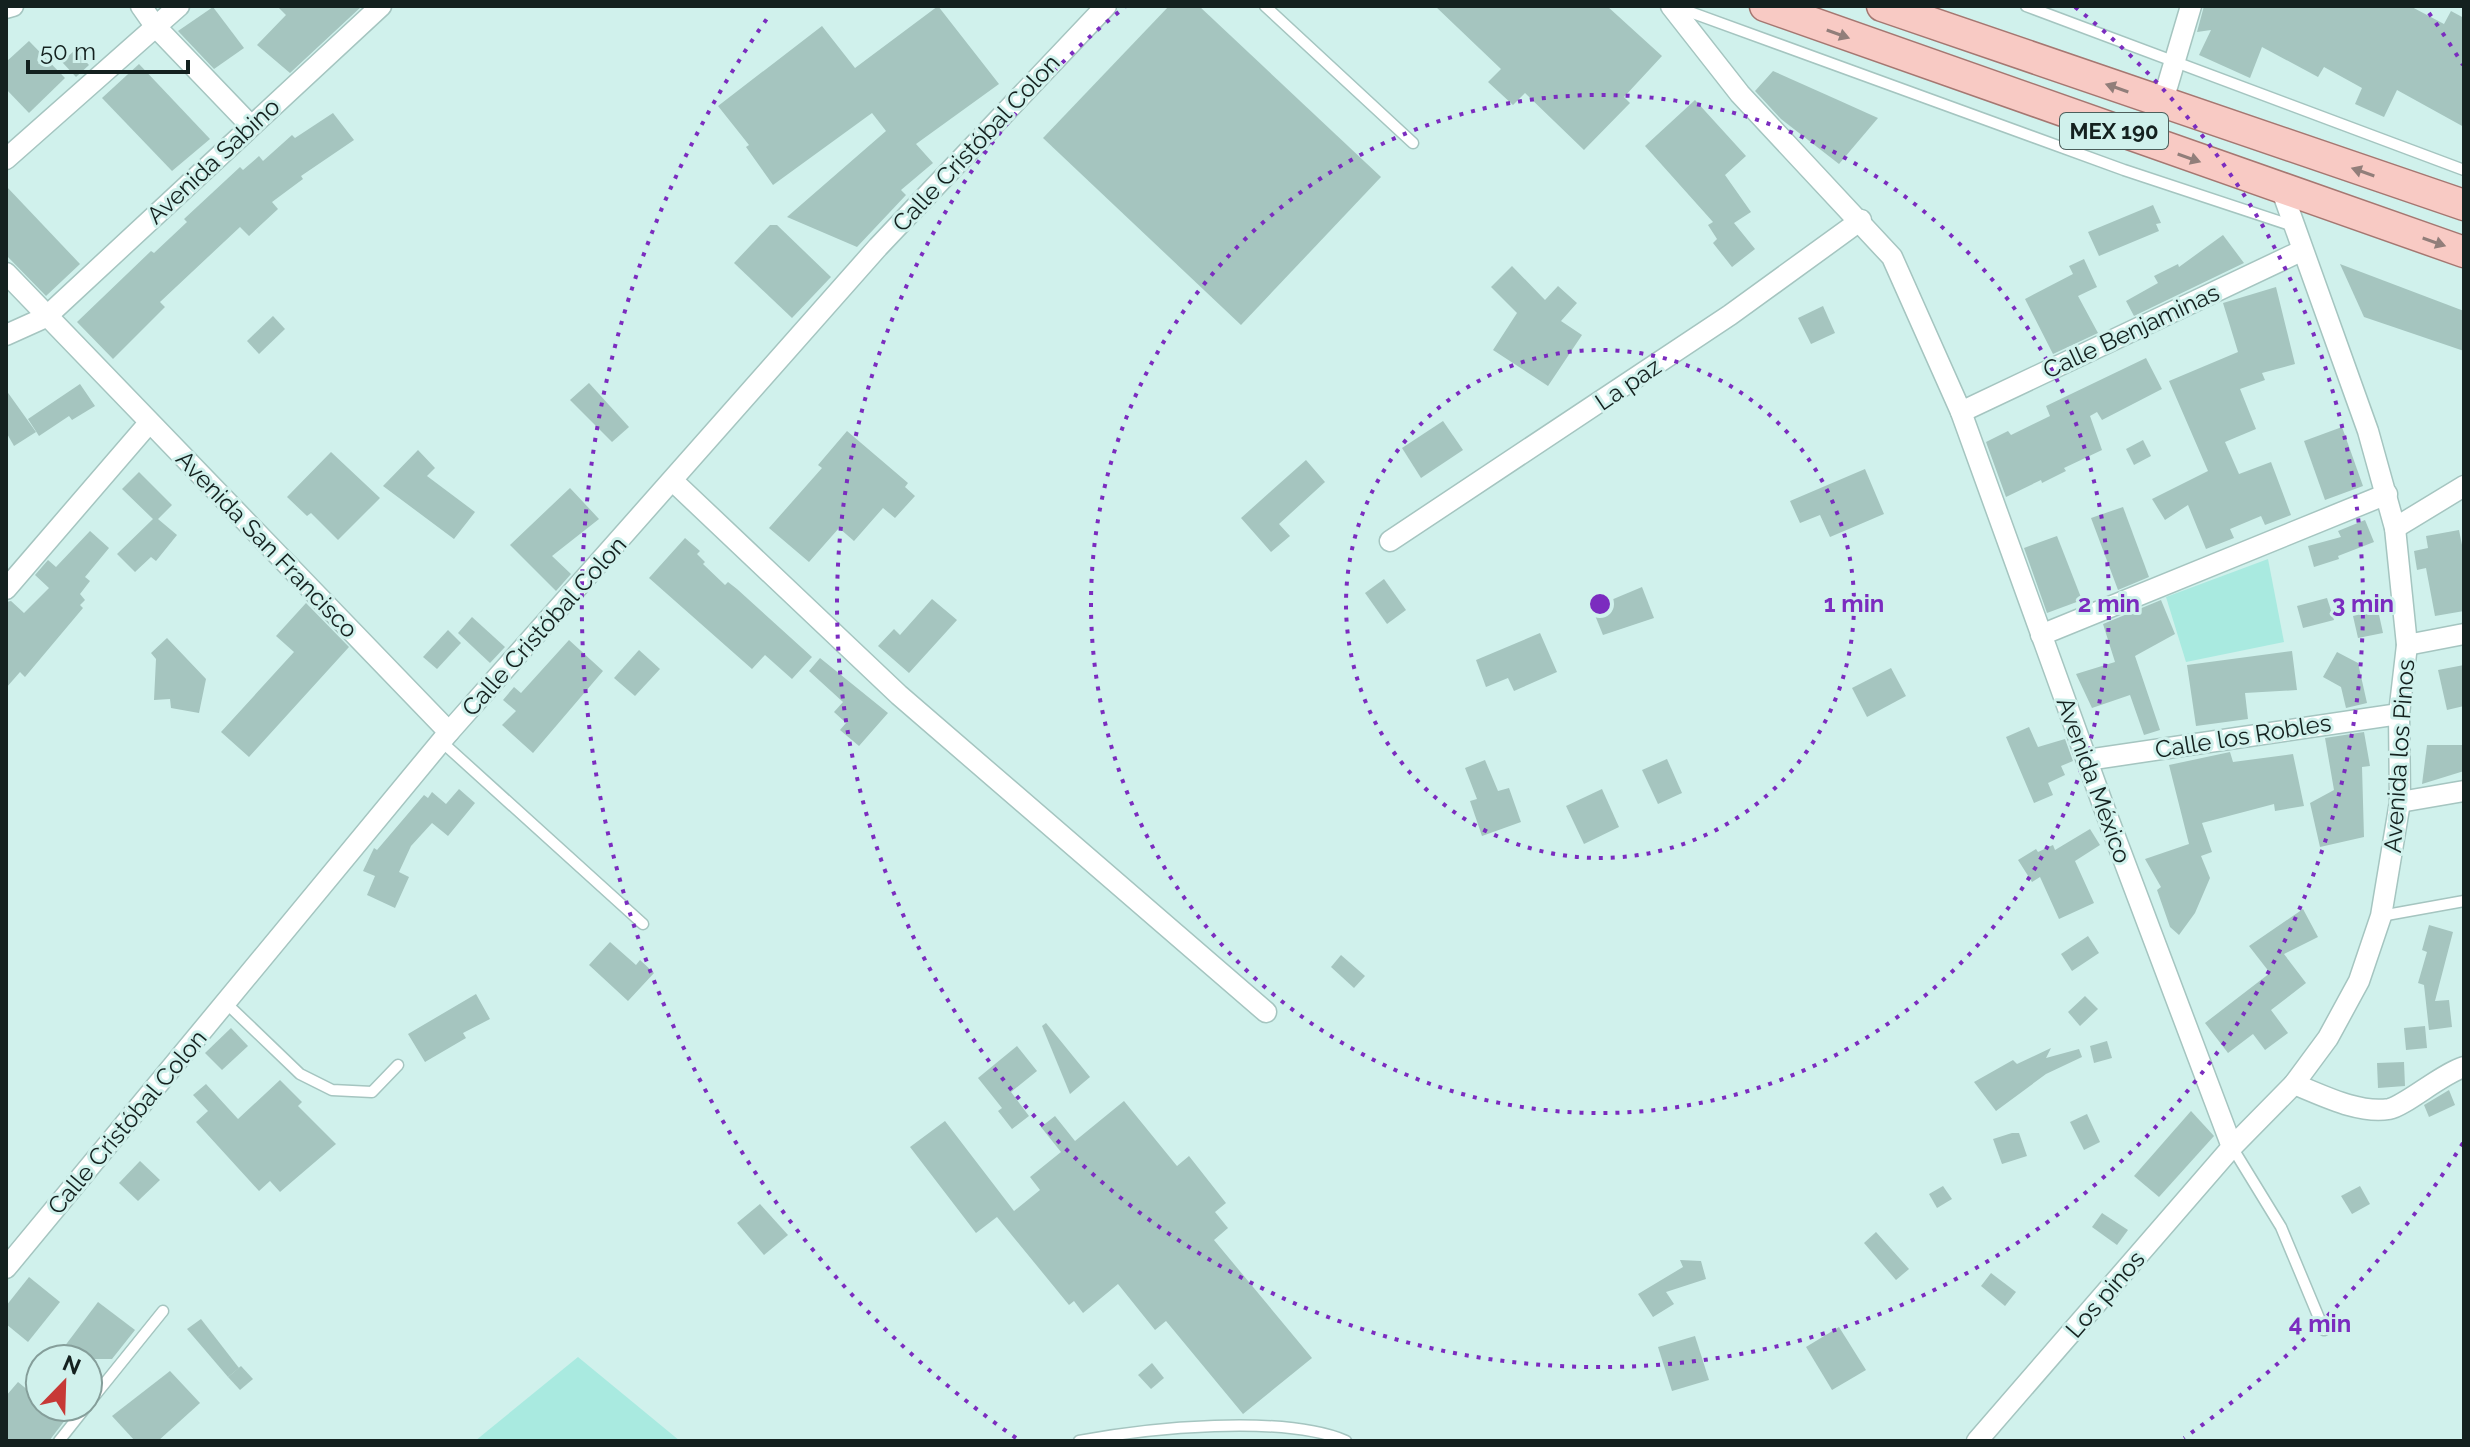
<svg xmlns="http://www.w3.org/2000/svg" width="2470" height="1447" viewBox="0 0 2470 1447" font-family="Raleway,sans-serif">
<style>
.green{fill:#a9eae0}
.building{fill:#a5c5bf}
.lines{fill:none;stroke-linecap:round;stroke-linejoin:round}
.service-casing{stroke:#a5c5c0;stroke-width:13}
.minor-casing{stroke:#a5c5c0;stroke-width:23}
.primary-casing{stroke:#a57771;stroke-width:33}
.service{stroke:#fff;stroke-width:10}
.minor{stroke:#fff;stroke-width:20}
.primary{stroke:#f8cac4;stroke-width:30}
.oneway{fill:#917e7a}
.ring{fill:none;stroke:#7b2cbf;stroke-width:4;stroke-dasharray:4 8}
.labels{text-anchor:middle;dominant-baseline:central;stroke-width:6;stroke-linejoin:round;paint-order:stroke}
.shield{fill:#d0f1ec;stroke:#4c5f5c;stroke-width:2}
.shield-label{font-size:22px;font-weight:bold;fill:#14211f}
.street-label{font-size:24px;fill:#14211f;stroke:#d0f1ec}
.centre{fill:#7b2cbf;stroke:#d0f1ec;stroke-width:4}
.ring-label{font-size:24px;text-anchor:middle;font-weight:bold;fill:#7b2cbf;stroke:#d0f1ec;stroke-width:6;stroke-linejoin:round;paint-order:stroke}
</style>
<rect width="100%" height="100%" fill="#d0f1ec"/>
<g class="green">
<path d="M 2268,559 L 2284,642 L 2186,662 L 2166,597 Z"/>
<path d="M 578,1357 L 680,1441 L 475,1441 Z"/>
</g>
<g class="building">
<path d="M 277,6 L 362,6 L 290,73 L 257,45 L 286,15 Z"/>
<path d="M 938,6 L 999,84 L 916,144 L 933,163 L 901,190 L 906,195 L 857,247 L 787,217 L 886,131 L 872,113 L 773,185 L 746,147 L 749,145 L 718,106 L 822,26 L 855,68 Z"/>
<path d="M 1169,6 L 1199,6 L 1381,177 L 1241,325 L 1043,138 Z"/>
<path d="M 1435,6 L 1607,6 L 1662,56 L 1624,97 L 1630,103 L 1584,150 L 1525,93 L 1513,105 L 1488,82 L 1501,69 Z"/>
<path d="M 2204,6 L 2410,6 L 2444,24 L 2451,11 L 2464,18 L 2464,127 L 2397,90 L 2384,117 L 2355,104 L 2362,88 L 2324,67 L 2318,77 L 2262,47 L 2250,78 L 2199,55 L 2211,30 L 2197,32 Z"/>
<path d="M 213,7 L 244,48 L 214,69 L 178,31 Z"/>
<path d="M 29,41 L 65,78 L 29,113 L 6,89 L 6,62 Z"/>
<path d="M 75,50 L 89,65 L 76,77 L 62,62 Z"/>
<path d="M 139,64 L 210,139 L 172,171 L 102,98 Z"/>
<path d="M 1773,71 L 1838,100 L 1878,118 L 1839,164 L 1781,119 L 1755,91 Z"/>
<path d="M 1695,100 L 1746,156 L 1725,175 L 1751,212 L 1734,223 L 1755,249 L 1732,267 L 1713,243 L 1717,239 L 1708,225 L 1713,222 L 1645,146 Z"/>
<path d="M 333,113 L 354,140 L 301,176 L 303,179 L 272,202 L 278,209 L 249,236 L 240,227 L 160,302 L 165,307 L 113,359 L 77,322 L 151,251 L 154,253 L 187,222 L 184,219 L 240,167 L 243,170 L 259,156 L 263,161 L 292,135 L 295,138 Z"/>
<path d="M 6,186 L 80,264 L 46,296 L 6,255 Z"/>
<path d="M 2153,205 L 2161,223 L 2156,224 L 2159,231 L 2099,256 L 2088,232 Z"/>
<path d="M 770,225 L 777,225 L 831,277 L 792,318 L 734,263 Z"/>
<path d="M 2223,235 L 2244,263 L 2134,316 L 2126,301 L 2158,283 L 2154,276 L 2178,264 L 2179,267 Z"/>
<path d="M 2084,259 L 2097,287 L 2078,296 L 2098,333 L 2053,354 L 2025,299 L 2073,274 L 2069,266 Z"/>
<path d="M 2340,264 L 2464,311 L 2464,351 L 2364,317 Z"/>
<path d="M 1512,266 L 1545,300 L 1558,286 L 1577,303 L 1561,321 L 1582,335 L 1548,386 L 1493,350 L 1517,313 L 1491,287 Z"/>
<path d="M 2276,287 L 2295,364 L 2262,373 L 2265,380 L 2240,389 L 2256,429 L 2225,442 L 2239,474 L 2271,462 L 2291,515 L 2265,525 L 2261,516 L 2230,529 L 2234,538 L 2206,549 L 2188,505 L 2165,520 L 2152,499 L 2208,471 L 2169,381 L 2238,352 L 2223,303 Z"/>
<path d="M 1823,306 L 1835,333 L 1811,344 L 1798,318 Z"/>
<path d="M 273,316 L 285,329 L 259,354 L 247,341 Z"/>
<path d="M 2146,358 L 2162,389 L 2102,420 L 2097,412 L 2090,416 L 2102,450 L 2064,468 L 2066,471 L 2042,483 L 2041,480 L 2006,497 L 1986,442 L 2008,431 L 2011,435 L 2050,416 L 2046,406 Z"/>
<path d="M 589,383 L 629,427 L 612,442 L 570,400 Z"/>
<path d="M 80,384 L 95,406 L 72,420 L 69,416 L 39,436 L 28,419 Z"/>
<path d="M 6,390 L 36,432 L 14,446 L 6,432 Z"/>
<path d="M 1443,421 L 1463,450 L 1421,478 L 1402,448 Z"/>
<path d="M 2342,427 L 2363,486 L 2325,500 L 2304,441 Z"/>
<path d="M 847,431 L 908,483 L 905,487 L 915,496 L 895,518 L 883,508 L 854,541 L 839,528 L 809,562 L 769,528 L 822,468 L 818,465 Z"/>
<path d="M 2143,440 L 2151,456 L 2134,465 L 2126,449 Z"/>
<path d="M 418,450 L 435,468 L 427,476 L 475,512 L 454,539 L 383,486 Z"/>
<path d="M 331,452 L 380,498 L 338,540 L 311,513 L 307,516 L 287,497 Z"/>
<path d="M 1306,460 L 1325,482 L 1279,524 L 1290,536 L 1271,552 L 1241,518 Z"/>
<path d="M 1865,469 L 1884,514 L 1830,537 L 1820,515 L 1800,523 L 1790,501 Z"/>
<path d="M 139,472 L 172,505 L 158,519 L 177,535 L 156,561 L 151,557 L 135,572 L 117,554 L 153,519 L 122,489 Z"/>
<path d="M 570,488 L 599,519 L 552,556 L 571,574 L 556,591 L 510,545 Z"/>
<path d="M 2123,507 L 2149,577 L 2118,590 L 2091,518 Z"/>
<path d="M 2365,520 L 2374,542 L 2338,556 L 2339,559 L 2314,567 L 2308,546 L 2341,537 L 2338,531 Z"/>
<path d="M 2459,530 L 2464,555 L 2464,611 L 2435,616 L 2426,568 L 2417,570 L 2414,551 L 2428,548 L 2426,536 Z"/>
<path d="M 90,531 L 109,548 L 85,577 L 90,581 L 80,594 L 85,600 L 80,605 L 83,608 L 25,677 L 20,672 L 6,688 L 6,602 L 11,601 L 24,613 L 49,588 L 35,575 L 48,560 L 56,567 Z"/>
<path d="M 2057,536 L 2082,600 L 2047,613 L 2024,548 Z"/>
<path d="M 685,538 L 700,551 L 697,554 L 705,562 L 703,564 L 725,585 L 728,582 L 737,589 L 812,657 L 792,679 L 765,655 L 752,669 L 649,578 Z"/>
<path d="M 1384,579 L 1406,610 L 1387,624 L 1365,593 Z"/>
<path d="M 1642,587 L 1654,618 L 1603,635 L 1592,608 Z"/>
<path d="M 2327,598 L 2334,620 L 2303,628 L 2297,606 Z"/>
<path d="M 932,599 L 957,620 L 909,673 L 878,646 L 894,629 L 900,635 Z"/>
<path d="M 2161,600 L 2175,634 L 2135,656 L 2160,730 L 2144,735 L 2130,695 L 2092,708 L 2076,674 L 2115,662 L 2103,624 Z"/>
<path d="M 306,603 L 349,647 L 249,757 L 221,732 L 294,652 L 276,636 Z"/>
<path d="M 2378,610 L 2383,633 L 2358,638 L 2353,616 Z"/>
<path d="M 472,617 L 505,647 L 490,663 L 458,633 Z"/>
<path d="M 448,630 L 461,643 L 437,669 L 423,657 Z"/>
<path d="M 1540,633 L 1557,672 L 1514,691 L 1508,678 L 1486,687 L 1476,660 Z"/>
<path d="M 167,638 L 206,679 L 199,713 L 171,708 L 170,699 L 154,700 L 156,659 L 151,653 Z"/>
<path d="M 569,640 L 603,671 L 533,753 L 502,725 L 516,711 L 503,700 L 514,687 L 521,693 Z"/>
<path d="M 639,650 L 660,669 L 635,696 L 614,678 Z"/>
<path d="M 2292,651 L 2297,690 L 2245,693 L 2248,719 L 2196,726 L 2187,665 Z"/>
<path d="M 2337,652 L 2358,663 L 2367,703 L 2346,708 L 2341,687 L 2323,677 Z"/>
<path d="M 820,658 L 888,713 L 859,746 L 840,730 L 846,723 L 834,712 L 843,702 L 809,671 Z"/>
<path d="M 2464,665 L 2464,706 L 2447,710 L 2438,670 Z"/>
<path d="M 1891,668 L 1906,696 L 1867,717 L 1852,688 Z"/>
<path d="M 2029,727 L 2038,747 L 2065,739 L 2073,761 L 2061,766 L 2065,775 L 2048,783 L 2053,795 L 2034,803 L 2006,737 Z"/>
<path d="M 2364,732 L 2370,766 L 2362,767 L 2364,837 L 2320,847 L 2310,803 L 2334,790 L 2325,738 Z"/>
<path d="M 2427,745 L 2464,745 L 2464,771 L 2422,784 Z"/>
<path d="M 2230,752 L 2233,762 L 2293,754 L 2304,806 L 2275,811 L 2274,804 L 2202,823 L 2212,852 L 2201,856 L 2210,878 L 2195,913 L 2179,935 L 2170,927 L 2157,890 L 2161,887 L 2145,859 L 2189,844 L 2169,765 Z"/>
<path d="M 1667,759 L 1682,793 L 1658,804 L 1642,770 Z"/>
<path d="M 1485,760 L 1498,791 L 1509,788 L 1521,822 L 1482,836 L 1470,801 L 1477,799 L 1465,768 Z"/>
<path d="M 459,789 L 475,803 L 448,836 L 432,823 L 411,846 L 399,872 L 409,877 L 395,908 L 367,895 L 375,876 L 363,871 L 374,848 L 377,850 L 424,795 L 428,798 L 432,792 L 446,804 Z"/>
<path d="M 1602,789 L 1619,827 L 1584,844 L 1566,806 Z"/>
<path d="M 2090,829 L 2100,845 L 2075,861 L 2094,903 L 2059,919 L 2040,877 L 2032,882 L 2018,860 L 2036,849 L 2038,852 L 2053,845 L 2055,850 Z"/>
<path d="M 2303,909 L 2318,937 L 2284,954 L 2306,983 L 2271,1010 L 2288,1033 L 2265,1050 L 2253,1034 L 2228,1053 L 2205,1023 L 2270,973 L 2249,946 Z"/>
<path d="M 2429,925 L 2453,932 L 2435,1001 L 2449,1000 L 2452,1027 L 2429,1030 L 2424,985 L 2418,983 L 2427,952 L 2422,950 Z"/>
<path d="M 2088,936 L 2099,953 L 2072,971 L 2061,954 Z"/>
<path d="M 610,942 L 636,965 L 640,960 L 654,973 L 628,1001 L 589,965 Z"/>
<path d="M 1341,955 L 1365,976 L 1354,988 L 1331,967 Z"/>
<path d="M 476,994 L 490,1019 L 463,1033 L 466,1038 L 425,1062 L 408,1034 Z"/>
<path d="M 2085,996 L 2098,1009 L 2080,1026 L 2068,1012 Z"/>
<path d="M 1046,1023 L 1090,1077 L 1070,1094 L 1042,1026 Z"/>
<path d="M 2425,1026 L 2427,1048 L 2406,1050 L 2404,1028 Z"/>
<path d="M 231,1028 L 248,1046 L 222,1070 L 205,1053 Z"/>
<path d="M 2107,1041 L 2112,1058 L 2094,1063 L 2090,1046 Z"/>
<path d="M 1017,1046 L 1037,1071 L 1011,1092 L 1029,1116 L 1012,1129 L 998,1111 L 1002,1108 L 978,1078 Z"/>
<path d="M 2051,1048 L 2046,1058 L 2079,1049 L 2082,1057 L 2046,1074 L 1996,1111 L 1974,1082 L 2013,1060 L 2017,1064 Z"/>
<path d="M 2404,1062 L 2405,1086 L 2378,1088 L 2377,1063 Z"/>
<path d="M 280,1080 L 302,1102 L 298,1106 L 336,1144 L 280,1192 L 270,1181 L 259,1191 L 196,1122 L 208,1111 L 193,1095 L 206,1084 L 238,1119 Z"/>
<path d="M 2449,1090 L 2455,1105 L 2429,1117 L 2424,1105 Z"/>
<path d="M 1124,1101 L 1177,1166 L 1189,1156 L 1226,1203 L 1215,1212 L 1228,1228 L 1214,1240 L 1312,1358 L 1243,1414 L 1166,1321 L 1155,1330 L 1118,1284 L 1083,1313 L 1074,1301 L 1069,1305 L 997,1217 L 976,1233 L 910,1147 L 945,1121 L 1014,1211 L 1040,1190 L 1030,1177 L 1061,1152 L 1041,1127 L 1055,1116 L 1075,1141 Z"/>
<path d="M 2191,1111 L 2214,1136 L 2159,1197 L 2134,1176 Z"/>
<path d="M 2087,1114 L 2100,1142 L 2084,1150 L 2070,1122 Z"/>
<path d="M 2012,1133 L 2019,1133 L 2027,1156 L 2002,1164 L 1993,1139 Z"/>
<path d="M 140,1161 L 160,1180 L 138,1201 L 119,1183 Z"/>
<path d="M 1943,1186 L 1952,1199 L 1937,1208 L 1929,1194 Z"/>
<path d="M 2360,1186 L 2370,1204 L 2352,1214 L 2341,1196 Z"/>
<path d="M 760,1204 L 788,1235 L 764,1255 L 737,1223 Z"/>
<path d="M 2102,1213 L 2128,1230 L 2117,1245 L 2092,1227 Z"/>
<path d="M 1876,1232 L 1909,1269 L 1896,1280 L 1864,1243 Z"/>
<path d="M 1680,1260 L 1701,1261 L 1706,1279 L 1666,1292 L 1674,1304 L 1653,1317 L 1638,1294 L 1683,1267 Z"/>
<path d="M 1991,1273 L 2016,1292 L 2005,1306 L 1981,1286 Z"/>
<path d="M 29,1277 L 60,1302 L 28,1342 L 6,1324 L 6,1306 Z"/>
<path d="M 98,1302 L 135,1330 L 112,1359 L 55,1359 Z"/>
<path d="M 201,1319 L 239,1368 L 228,1377 L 187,1329 Z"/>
<path d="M 1839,1327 L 1866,1370 L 1832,1390 L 1806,1347 Z"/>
<path d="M 1695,1336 L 1709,1380 L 1672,1391 L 1658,1347 Z"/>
<path d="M 1152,1363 L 1164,1378 L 1151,1389 L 1138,1375 Z"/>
<path d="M 241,1366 L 253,1379 L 240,1390 L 228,1377 Z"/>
<path d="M 170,1371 L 200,1403 L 158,1441 L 135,1441 L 112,1416 Z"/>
<path d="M 18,1382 L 40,1400 L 40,1407 L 60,1407 L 69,1415 L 49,1441 L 6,1441 L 6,1396 Z"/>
</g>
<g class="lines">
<g class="service-casing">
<g id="service">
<path d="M 1265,6 L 1413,143"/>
<path d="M 2026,6 L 2464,170"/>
<path d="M 1679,8 L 2124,170 L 2293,226"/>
<path d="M 443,743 L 643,924"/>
<path d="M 2381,916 L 2464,901"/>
<path d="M 226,1003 L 300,1074 L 332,1090 L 372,1092 L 398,1065"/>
<path d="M 2232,1147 L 2281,1227 L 2324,1330"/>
<path d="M 88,1404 L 163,1311"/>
<path d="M 59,1441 L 86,1407"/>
<path d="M 1079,1441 C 1147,1428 1283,1414 1346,1441"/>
</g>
</g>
<g class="minor-casing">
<g id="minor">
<path d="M 141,6 L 155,26 L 251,126"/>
<path d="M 1671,6 L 1740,94 L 1892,257 L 1961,412 L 2103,805 L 2232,1147"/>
<path d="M 6,8 L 13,6"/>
<path d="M 2162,104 L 2191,6"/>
<path d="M 6,159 L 179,6"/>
<path d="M 6,273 L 449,732"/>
<path d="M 6,335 L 46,317 L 381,6"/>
<path d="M 1961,412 L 2301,251"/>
<path d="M 673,481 L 899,695 L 1266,1012"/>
<path d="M 2395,528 L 2464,486"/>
<path d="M 1390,541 L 1730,315 L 1861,220"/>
<path d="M 6,589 L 149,423"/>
<path d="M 2041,635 L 2387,494"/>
<path d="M 2407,645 L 2464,634"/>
<path d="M 2087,760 L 2399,714"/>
<path d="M 2400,802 L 2464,791"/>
<path d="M 2294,1084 C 2322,1095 2358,1114 2389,1109 C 2405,1106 2441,1074 2464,1067"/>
<path d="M 6,1268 L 449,732 L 878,247 L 1106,6"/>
<path d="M 1977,1441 L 2232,1147 L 2294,1084 L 2328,1038 L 2359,981 L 2381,916 L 2400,802 L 2399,714 L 2407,645 L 2395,528 L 2368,431 L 2282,191"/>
</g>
</g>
<g class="primary-casing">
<g id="primary">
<path d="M 1765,6 L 2464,252"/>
<path d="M 1882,6 L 2464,205"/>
</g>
</g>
<use href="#service" class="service"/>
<use href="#minor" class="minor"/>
<use href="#primary" class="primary"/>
</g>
<defs><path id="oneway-solid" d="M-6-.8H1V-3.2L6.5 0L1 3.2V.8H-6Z" transform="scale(2)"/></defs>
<g class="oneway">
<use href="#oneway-solid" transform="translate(1838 34) rotate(20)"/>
<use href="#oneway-solid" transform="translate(2117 88) rotate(-161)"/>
<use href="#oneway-solid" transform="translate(2189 158) rotate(19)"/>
<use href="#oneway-solid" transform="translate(2363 172) rotate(-161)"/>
<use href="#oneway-solid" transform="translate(2434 242) rotate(19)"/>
</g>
<g class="ring">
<circle cx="1600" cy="604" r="254"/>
<circle cx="1600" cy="604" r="509"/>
<path d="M2075 7A763 763 0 1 1 1125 7"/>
<path d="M2463 1143A1018 1018 0 0 1 2184 1438M1016 1438A1018 1018 0 0 1 771 13M2429 13A1018 1018 0 0 1 2463 65"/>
</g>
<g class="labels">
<rect class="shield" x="2060" y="113" width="108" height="36" rx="6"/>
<g class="shield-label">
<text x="2114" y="131">MEX 190</text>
</g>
<g class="street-label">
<text transform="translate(976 143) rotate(-47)">Calle Cristóbal Colon</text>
<text transform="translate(213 161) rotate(-43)">Avenida Sabino</text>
<text transform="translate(2131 331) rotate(-25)">Calle Benjaminas</text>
<text transform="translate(1628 384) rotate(-34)">La paz</text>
<text transform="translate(267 544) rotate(46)">Avenida San Francisco</text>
<text transform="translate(544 626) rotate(-48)">Calle Cristóbal Colon</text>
<text transform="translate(2243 736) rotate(-9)">Calle los Robles</text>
<text transform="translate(2399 756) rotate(-86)">Avenida los Pinos</text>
<text transform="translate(2094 780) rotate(70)">Avenida México</text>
<text transform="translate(127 1122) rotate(-50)">Calle Cristóbal Colon</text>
<text transform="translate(2105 1294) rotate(-49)">Los pinos</text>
</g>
</g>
<circle cx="1600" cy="604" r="12" class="centre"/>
<g class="ring-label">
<text x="1854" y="612">1 min</text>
<text x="2109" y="612">2 min</text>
<text x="2363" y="612">3 min</text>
<text x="2320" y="1332">4 min</text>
</g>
<rect width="2470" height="1447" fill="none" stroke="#14211f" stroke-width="16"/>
<g transform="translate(64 1383) rotate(23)"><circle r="38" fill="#d0f1ec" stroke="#859e9a" stroke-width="2"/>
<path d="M0-6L14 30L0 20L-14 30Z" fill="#c73936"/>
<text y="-12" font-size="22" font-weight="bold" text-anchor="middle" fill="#14211f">N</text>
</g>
<path d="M28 60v12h160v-12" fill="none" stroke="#14211f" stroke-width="4"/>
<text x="40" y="60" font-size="24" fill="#14211f" stroke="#d0f1ec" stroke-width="6" paint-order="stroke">50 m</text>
</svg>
